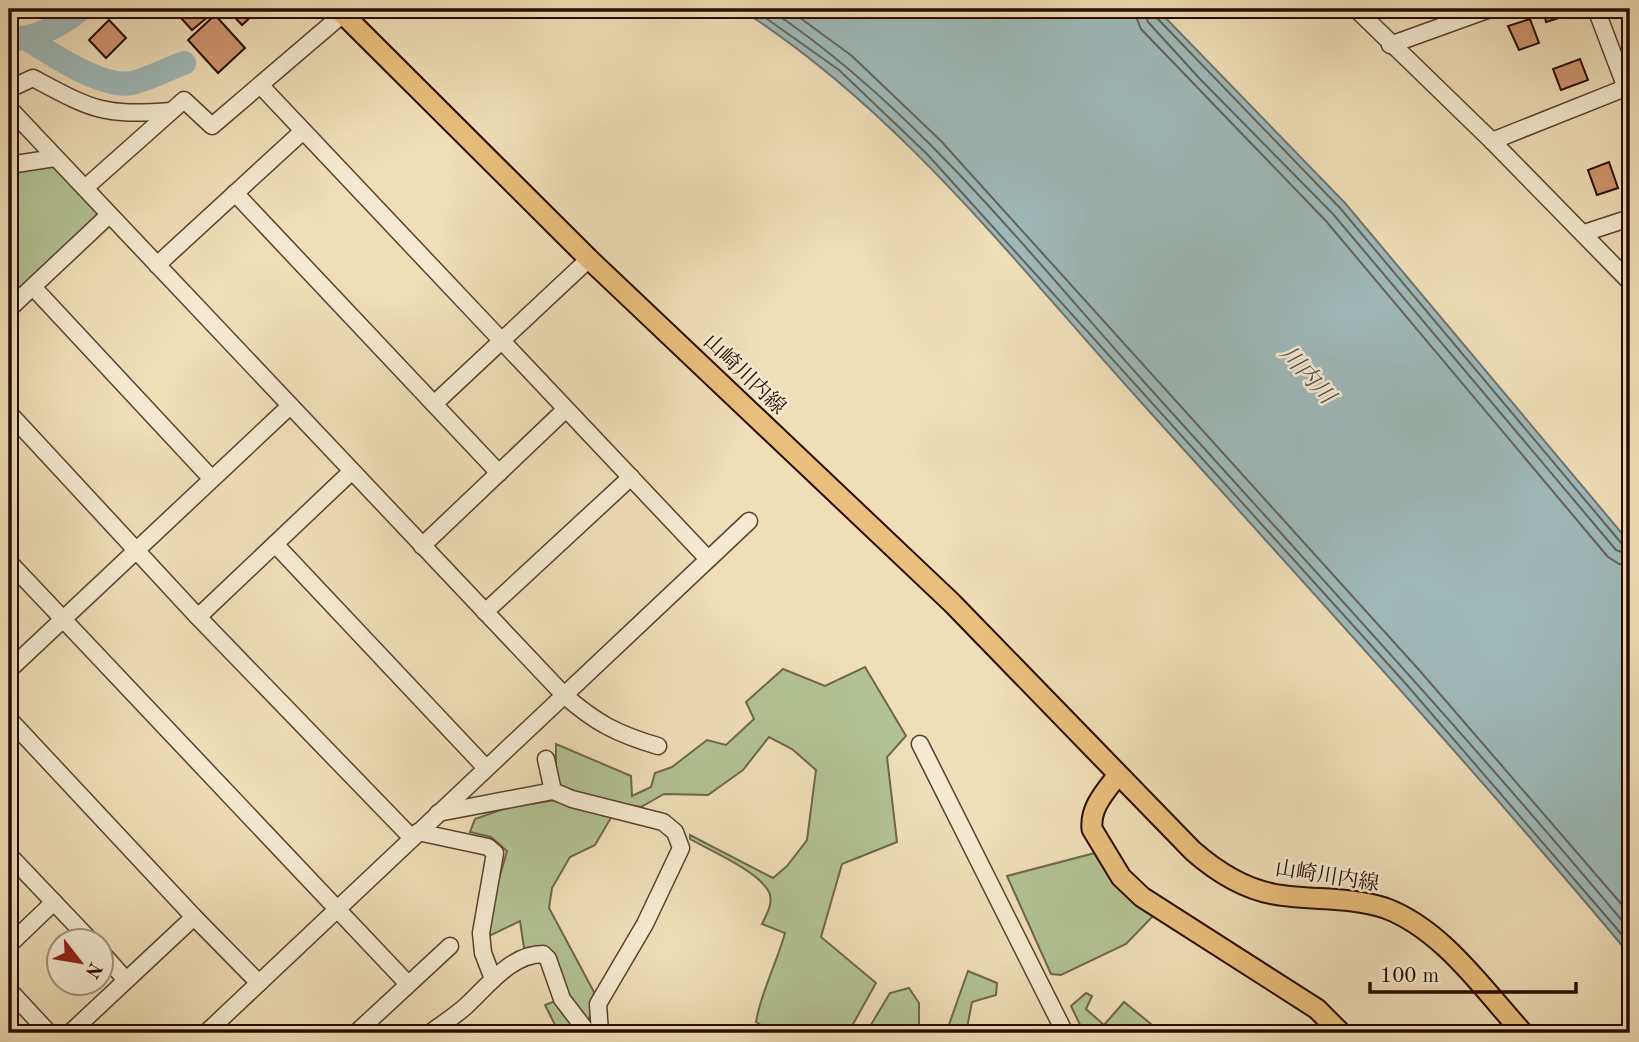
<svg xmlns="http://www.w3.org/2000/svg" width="1639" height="1042" viewBox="0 0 1639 1042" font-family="'Old Standard TT','Noto Serif JP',serif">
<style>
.green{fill:#b3c294;stroke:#6e674a;stroke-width:2}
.water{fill:#9eb9b9;stroke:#6f746f;stroke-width:2}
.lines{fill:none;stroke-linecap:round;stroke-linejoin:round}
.shore{stroke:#64625c;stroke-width:2}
.river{stroke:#9eb9b9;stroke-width:24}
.building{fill:#d0956f;stroke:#290c00;stroke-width:2}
.minor-casing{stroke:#5b402e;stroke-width:19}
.major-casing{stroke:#290c00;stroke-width:23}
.minor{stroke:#f5ead1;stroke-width:16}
.major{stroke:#e8bf7c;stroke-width:19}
.labels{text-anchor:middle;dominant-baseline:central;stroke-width:5;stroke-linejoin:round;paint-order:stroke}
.street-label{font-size:21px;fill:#290c00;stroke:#f5ead1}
.water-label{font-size:23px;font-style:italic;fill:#58514a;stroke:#f5ead1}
</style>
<rect width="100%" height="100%" fill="#f0deb8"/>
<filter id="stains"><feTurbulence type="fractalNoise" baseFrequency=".00286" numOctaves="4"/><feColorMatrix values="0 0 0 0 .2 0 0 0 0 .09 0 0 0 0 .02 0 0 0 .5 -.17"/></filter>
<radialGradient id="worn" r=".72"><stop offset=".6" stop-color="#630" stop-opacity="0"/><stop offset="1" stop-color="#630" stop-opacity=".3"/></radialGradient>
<g class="green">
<path d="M 48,164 L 57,167 L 100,214 L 9,300 L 9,172 Z"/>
<path d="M 865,667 L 906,736 L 887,757 L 897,842 L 842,864 L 821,937 L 876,983 L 848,1033 L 774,1033 L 756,1022 C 760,995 777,962 785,933 L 762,924 C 766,915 774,903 769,892 C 758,871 711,851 690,839 L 690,835 L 773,878 L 787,866 L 807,840 L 816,770 L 792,749 L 769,737 L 743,770 L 708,795 L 664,794 L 641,807 L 619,804 L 595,845 L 570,857 L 552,888 L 549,908 L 594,992 L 590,1016 L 581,1033 L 559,1033 L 545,1005 L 566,997 L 551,952 L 540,946 L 524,948 L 520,921 L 487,937 L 487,921 L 507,851 L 491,837 L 470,832 L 475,819 L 506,808 L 556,800 L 556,744 L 631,776 L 632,796 L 651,787 L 655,773 L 672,767 L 707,740 L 726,745 L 754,719 L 746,702 L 783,669 L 825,686 Z"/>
<path d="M 1095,853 L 1125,892 L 1153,916 L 1126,944 L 1061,975 L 1051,974 L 1007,876 Z"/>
<path d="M 968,971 L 997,983 L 996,995 L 972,1002 L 966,1033 L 946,1033 Z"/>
<path d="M 909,988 L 919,1003 L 919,1028 L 904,1027 L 902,1033 L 866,1033 L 890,993 Z"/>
<path d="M 1086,993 L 1092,996 L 1086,1009 L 1104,1025 L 1124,1002 L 1162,1033 L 1084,1033 L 1071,1006 Z"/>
</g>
<path class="water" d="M 740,9 L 1157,9 L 1345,203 L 1630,543 L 1630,955 C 1472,766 1305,584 1140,401 C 1015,263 899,110 740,9 Z"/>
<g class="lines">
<g class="shore">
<path d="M 753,9 L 839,70 L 927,154 L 1406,684 L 1630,944"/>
<path d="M 769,9 C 916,107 1028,253 1146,384 C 1309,565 1474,743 1630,930"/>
<path d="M 788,9 L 852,56 L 941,141 L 1420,671 L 1630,914"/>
<path d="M 1133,9 L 1141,29 L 1326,221 L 1608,557 L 1619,564 L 1630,566"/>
<path d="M 1144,9 L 1148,22 L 1200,79 L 1333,214 L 1616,550 L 1630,555"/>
<path d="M 1153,9 L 1155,16 L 1340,208 L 1622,544 L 1630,547"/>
</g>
<g class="river">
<path d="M 27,39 C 52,54 102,89 132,83 C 150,79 167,69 184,63"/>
<path d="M 9,40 C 37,38 59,27 81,9"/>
</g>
</g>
<g class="building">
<path d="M 194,9 L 203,9 L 209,16 L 192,30 L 182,19 Z"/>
<path d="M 227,9 L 249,9 L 254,14 L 242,25 Z"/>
<path d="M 1543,9 L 1577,9 L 1578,12 L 1546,22 Z"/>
<path d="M 215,15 L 245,48 L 218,73 L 188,40 Z"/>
<path d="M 1530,19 L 1539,43 L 1519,50 L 1508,26 Z"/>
<path d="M 109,20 L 126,38 L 106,58 L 89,40 Z"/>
<path d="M 1580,59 L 1588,80 L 1561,90 L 1553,69 Z"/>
<path d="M 1609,162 L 1618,188 L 1597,195 L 1588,170 Z"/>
</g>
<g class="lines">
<g class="minor-casing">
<g id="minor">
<path d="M 1356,9 L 1492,141 L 1630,282"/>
<path d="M 1596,9 L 1626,88"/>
<path d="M 1390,45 L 1490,9"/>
<path d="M 261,86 L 708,559"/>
<path d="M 9,89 L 33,78 C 93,110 102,116 171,111"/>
<path d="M 9,108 L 564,695 C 596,723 617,734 658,746"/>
<path d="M 1492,141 L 1630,86"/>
<path d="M 9,165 L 55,158"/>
<path d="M 85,188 L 184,100 L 212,126 L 343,14"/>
<path d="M 235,193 L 499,473"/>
<path d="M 1584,233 L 1630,218"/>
<path d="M 157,265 L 303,131"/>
<path d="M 33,287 L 211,478"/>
<path d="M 9,309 L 109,215"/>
<path d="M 434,404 L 589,259"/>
<path d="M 9,413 L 198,617 L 412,838"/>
<path d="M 275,544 L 486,768"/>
<path d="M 422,546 L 566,409"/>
<path d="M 9,562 L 408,984"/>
<path d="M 485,612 L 631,477"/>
<path d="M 198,617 L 352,471"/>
<path d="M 9,670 L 290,406"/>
<path d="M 9,719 L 194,917 L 259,983"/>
<path d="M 920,744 L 1065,1033"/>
<path d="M 546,759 L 553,791 L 572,799 L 663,822 L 675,832 L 681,848 L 645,924 L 598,1004 L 600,1033"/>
<path d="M 438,813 L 553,791"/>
<path d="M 418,832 L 488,847 L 495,853 L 481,933 L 483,953 L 493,979"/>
<path d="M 9,855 L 90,940"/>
<path d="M 9,945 L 54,902"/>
<path d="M 102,953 L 125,979"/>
<path d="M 9,990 L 49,1033"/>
<path d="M 70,1033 L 194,917"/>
<path d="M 206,1033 L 749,521"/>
<path d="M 356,1033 L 450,946"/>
<path d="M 430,1033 C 442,1024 455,1016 466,1006 C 488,986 511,954 543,954 L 548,959 L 562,999 L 588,1033"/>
</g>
</g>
<g class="major-casing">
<g id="major">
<path d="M 338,9 L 589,259 L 952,603 L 1193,851 C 1217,872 1242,888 1273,894 C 1310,901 1348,896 1385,908 C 1442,929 1483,989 1523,1033"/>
<path d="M 1117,776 C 1104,793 1090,808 1092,829 L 1121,877 L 1142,897 L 1317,1009 L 1341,1033"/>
</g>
</g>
<use href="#minor" class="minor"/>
<use href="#major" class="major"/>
</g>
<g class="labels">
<g class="street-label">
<text transform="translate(744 375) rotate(44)">山崎川内線</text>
<text transform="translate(1327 877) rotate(9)">山崎川内線</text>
</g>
<g class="water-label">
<text transform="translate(1307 375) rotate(48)">川内川</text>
</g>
</g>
<rect width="1639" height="1042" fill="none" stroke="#f0deb8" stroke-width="35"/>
<rect x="10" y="10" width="1618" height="1021" fill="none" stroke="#290c00" stroke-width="3.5"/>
<rect x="18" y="18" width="1604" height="1007" fill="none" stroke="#290c00" stroke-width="2"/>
<g transform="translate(80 962) rotate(121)"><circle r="33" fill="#f5ead1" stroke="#a3917d" stroke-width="2"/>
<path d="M0-5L12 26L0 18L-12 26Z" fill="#8f2418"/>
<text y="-10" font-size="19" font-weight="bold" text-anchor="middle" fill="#290c00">N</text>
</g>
<path d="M1370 982v10h206v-10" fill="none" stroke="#290c00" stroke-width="3.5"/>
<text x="1380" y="982" font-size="21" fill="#290c00" stroke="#f5ead1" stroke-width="5" paint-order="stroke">100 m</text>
<rect width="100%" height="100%" filter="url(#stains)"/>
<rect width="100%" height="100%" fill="url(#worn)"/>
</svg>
